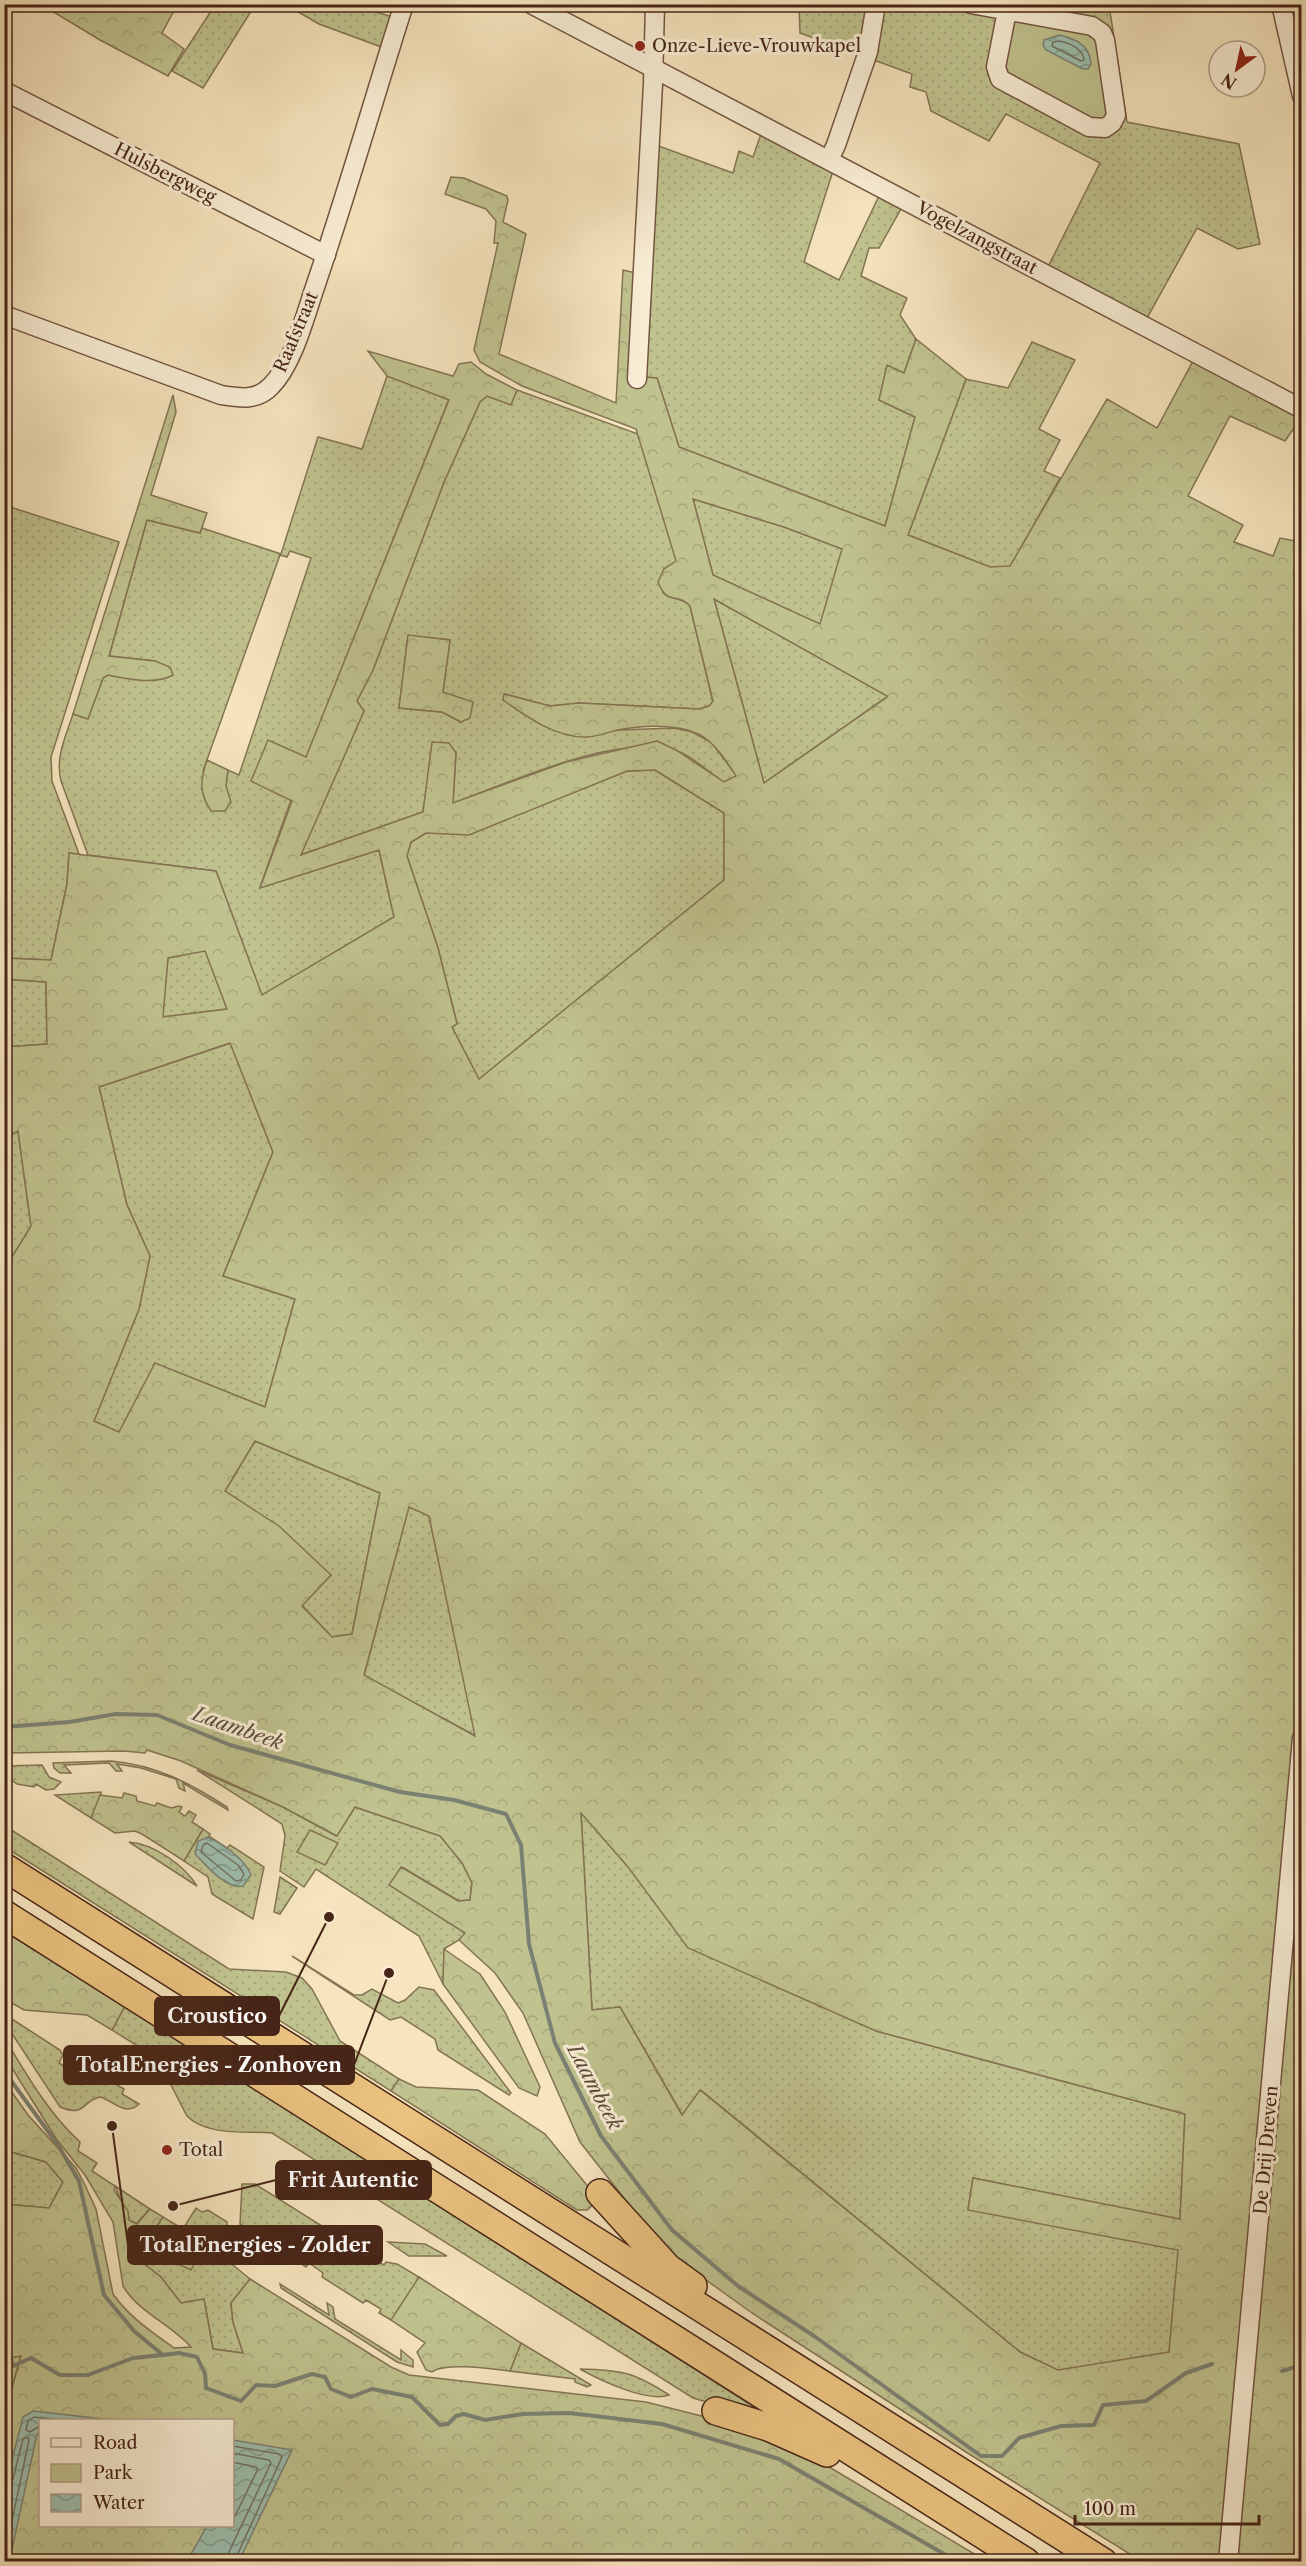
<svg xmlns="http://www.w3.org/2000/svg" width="1306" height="2566" viewBox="0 0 1306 2566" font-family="'Libre Caslon Text',serif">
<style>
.grass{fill:url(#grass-dots);stroke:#847453;stroke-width:1.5;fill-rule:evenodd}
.forest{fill:url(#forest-crowns);stroke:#847453;stroke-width:1.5;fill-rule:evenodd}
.park{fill:#c0c38f;stroke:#847453;stroke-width:1.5}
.water{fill:url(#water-waves);stroke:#7b8172;stroke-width:1.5}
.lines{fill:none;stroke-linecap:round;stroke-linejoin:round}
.shore{stroke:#727263;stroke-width:1.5}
.stream{stroke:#7b8172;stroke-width:4}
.minor-casing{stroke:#735541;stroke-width:21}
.highway-casing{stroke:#472517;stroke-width:30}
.minor{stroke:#f9eed5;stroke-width:18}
.highway{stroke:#ebc27f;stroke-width:27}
.poi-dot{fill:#8f2418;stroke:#f9eed5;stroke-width:2}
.labels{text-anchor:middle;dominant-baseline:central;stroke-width:6;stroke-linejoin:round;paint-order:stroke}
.poi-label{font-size:18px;fill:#472517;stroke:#f9eed5;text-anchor:start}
.street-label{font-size:18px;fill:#472517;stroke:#f9eed5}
.water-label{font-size:20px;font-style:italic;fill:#5c4c3d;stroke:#f9eed5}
.leader{fill:none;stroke:#472517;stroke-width:2}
.callout-dot{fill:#472517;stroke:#f9eed5;stroke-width:2}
.callout{fill:#472517;stroke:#472517;stroke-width:2}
.callout-label{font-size:20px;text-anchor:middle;font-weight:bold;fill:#fff}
</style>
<defs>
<pattern id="grass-dots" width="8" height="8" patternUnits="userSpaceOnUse" patternTransform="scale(1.5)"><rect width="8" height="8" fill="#c0c38f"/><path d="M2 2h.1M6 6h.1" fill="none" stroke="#a6a77b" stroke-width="1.8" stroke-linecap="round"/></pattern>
<pattern id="forest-crowns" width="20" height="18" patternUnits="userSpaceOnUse" patternTransform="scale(1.5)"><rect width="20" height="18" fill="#c0c38f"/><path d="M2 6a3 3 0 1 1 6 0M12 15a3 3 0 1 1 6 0" fill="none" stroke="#a6a77b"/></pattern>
<pattern id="water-waves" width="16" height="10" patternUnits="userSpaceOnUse" patternTransform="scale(1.5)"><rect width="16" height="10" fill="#9dbfaf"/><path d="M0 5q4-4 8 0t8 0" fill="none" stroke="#829b8d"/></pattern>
</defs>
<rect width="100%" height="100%" fill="#f6e5be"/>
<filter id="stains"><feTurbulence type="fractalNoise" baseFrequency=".00333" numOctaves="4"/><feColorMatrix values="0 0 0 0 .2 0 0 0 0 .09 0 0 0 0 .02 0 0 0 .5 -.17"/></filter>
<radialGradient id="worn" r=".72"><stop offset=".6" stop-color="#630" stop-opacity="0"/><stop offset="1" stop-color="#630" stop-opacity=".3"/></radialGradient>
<g class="grass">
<path d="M 215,5 L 255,5 L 203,88 L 172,71 Z"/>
<path d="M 286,5 L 353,5 L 396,18 L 384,48 L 319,24 Z"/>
<path d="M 799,5 L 1109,5 L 1127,122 L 1239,144 L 1260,244 L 1238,249 L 1197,228 L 1147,318 L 1048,267 L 1100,163 L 1006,114 L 989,141 L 931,111 L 926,92 L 910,87 L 912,74 L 800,33 Z"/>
<path d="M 761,134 L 833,171 L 804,262 L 839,280 L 879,196 L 902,207 L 879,248 L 869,248 L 861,276 L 907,298 L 900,315 L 916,339 L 904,373 L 887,366 L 879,400 L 915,417 L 885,526 L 679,447 L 657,378 L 643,377 L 656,145 L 733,173 L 739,151 L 753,157 Z"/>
<path d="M 1032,342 L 1075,360 L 1039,429 L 1060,440 L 1044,471 L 1060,478 L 1010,567 L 990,567 L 908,535 L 966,379 L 1008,388 Z"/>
<path d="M 387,376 L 449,399 L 306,758 L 260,887 L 379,850 L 394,917 L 262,996 L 216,871 L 88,855 L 61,781 C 55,757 66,736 73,714 L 88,718 L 103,678 L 108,674 L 151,680 L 155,661 L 109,656 L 147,520 L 200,533 L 202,528 L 281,554 L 318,437 L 362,449 ZM 290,551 L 311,558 L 239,775 L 228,770 L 226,787 L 203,771 L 280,555 L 287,557 Z"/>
<path d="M 517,390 L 638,434 L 677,561 L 664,569 L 663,593 C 671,600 684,598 690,606 L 713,702 L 709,706 L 699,709 L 579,703 L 550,706 L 505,694 L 503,700 L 619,730 L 674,728 L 692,732 L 711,742 L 737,776 L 724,783 C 712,774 688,753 674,750 C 614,734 511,782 453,803 L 456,752 L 433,742 L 423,812 L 300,855 L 364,711 L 357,701 L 373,670 L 444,482 L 480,402 L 487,396 L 510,404 ZM 408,636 L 450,640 L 443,692 L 461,722 L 442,712 L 399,708 Z"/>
<path d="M 693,499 L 784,527 L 843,549 L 820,625 L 713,575 Z"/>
<path d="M 4,505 L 119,542 L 51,757 L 52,781 L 79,854 L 69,853 L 67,884 L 51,960 L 5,958 Z"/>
<path d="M 714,599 L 888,696 L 764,783 Z"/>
<path d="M 655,770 L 724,813 L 724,880 L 479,1080 L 452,1027 L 457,1023 L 438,948 L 407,856 L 411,842 L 426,833 L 469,834 L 627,771 Z"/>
<path d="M 205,950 L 227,1009 L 162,1017 L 168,958 Z"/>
<path d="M 4,979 L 46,982 L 47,1044 L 5,1047 Z"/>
<path d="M 231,1043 L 273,1152 L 223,1276 L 295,1299 L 265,1407 L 155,1364 L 119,1433 L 94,1421 L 139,1309 L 150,1256 L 127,1205 L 99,1087 Z"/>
<path d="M 18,1131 L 31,1226 L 5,1270 L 5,1138 Z"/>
<path d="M 255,1441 L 380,1493 L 352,1634 L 332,1637 L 302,1605 L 331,1575 L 225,1491 Z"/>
<path d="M 409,1506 L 429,1516 L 476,1736 L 364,1676 Z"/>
<path d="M 111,1761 C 156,1765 190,1783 227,1807 L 228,1810 L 183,1783 L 185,1791 L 179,1788 L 176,1779 L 141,1768 L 117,1764 L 122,1771 L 116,1771 L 109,1763 L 64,1765 L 71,1773 L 60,1773 L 54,1768 L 53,1763 Z"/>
<path d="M 42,1765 L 49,1777 L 61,1782 L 54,1789 L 46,1790 L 36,1784 L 34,1787 L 17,1784 L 5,1775 L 5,1766 Z"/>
<path d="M 197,1770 L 283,1807 L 336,1836 L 355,1807 L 441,1836 L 462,1863 L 472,1883 L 470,1900 L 459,1901 L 402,1867 L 465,1934 L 459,1940 L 444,1949 L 443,1984 L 419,1936 L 316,1869 L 304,1887 L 280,1871 L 285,1836 L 282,1824 Z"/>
<path d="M 101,1792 L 100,1802 L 91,1818 L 55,1795 Z"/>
<path d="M 581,1812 L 628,1867 L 876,2031 L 1185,2114 L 1180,2220 L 973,2178 L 968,2209 L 1179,2250 L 1169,2353 L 1058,2371 L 1020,2352 L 701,2090 L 683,2116 L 620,2007 L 592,2010 Z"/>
<path d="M 5,1826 L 229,1969 L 286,1972 L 302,1978 L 312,1989 L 340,2041 L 399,2079 L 391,2091 L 5,1847 Z"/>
<path d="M 203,1829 L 210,1834 L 209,1836 L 227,1848 L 230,1845 L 264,1867 L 253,1919 L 212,1894 L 208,1877 L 184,1861 Z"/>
<path d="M 129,1842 C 154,1844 184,1865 197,1886 Z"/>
<path d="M 280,1877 L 297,1888 L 280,1914 L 274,1912 Z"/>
<path d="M 292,1956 L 354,1995 L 362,1995 L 372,1989 L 398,2003 L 405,2000 L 419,1987 L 434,1990 L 511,2093 L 509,2095 L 438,2050 L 435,2039 L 401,2017 L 390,2020 Z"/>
<path d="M 125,2006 L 781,2424 L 693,2398 L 272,2133 C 246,2131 206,2136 187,2116 L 157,2058 L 112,2030 Z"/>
<path d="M 4,2014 L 60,2050 L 63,2055 L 59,2063 L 87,2081 L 89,2079 L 107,2079 L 124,2089 L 122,2094 L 139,2104 C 125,2117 114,2101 100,2097 C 82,2100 86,2118 60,2107 L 5,2023 Z"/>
<path d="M 4,2150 L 46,2162 L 63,2182 L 49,2208 L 5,2204 Z"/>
<path d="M 242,2184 L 255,2184 L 384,2265 L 386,2262 L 397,2264 L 419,2277 L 396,2315 L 391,2320 L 379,2313 L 381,2309 L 366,2300 L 363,2303 L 322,2277 L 323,2273 L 309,2263 L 306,2267 L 290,2256 L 292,2252 L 278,2243 L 275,2247 L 240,2224 Z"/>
<path d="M 115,2186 L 150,2209 L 136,2224 L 129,2220 Z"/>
<path d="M 196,2208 L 202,2212 L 208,2210 L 227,2222 L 228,2261 L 250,2279 L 231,2303 L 233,2322 L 243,2353 L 213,2349 L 204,2299 L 181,2303 L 161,2277 L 135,2257 L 163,2217 L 183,2229 Z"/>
<path d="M 388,2242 L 425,2244 L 447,2256 L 409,2256 Z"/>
<path d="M 280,2284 L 329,2315 L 327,2303 L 333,2307 L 335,2319 L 401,2360 L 401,2350 L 413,2360 L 413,2367 L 397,2362 L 281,2288 Z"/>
<path d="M 521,2343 L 591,2385 L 587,2387 L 575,2382 L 575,2379 L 510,2371 Z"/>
<path d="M 21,2355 L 5,2413 L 5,2359 Z"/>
<path d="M 580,2369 C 621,2370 634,2372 669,2395 C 647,2403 600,2380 580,2369 Z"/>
</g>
<g class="forest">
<path d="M 42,5 L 177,5 L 162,33 L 184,49 L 168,76 L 100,40 Z"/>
<path d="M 451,177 L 464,178 L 507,196 L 508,200 L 503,222 L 526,234 L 499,354 L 616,403 L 623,270 L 636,273 L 632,376 L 657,378 L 679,447 L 885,526 L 915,417 L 879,400 L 887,365 L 904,373 L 916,339 L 966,379 L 908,535 L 990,567 L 1010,566 L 1107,399 L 1157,428 L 1193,361 L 1301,418 L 1285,441 L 1230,416 L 1188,496 L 1243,525 L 1234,542 L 1273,556 L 1280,538 L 1301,542 L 1301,2561 L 1141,2561 L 966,2452 L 752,2313 L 688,2267 L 657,2240 L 580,2142 L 523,2013 L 495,1973 L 459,1940 L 465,1933 L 389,1885 L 401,1867 L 458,1901 L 470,1900 L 472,1883 L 462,1863 L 440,1836 L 355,1807 L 337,1836 L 283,1807 L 181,1761 L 147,1750 L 145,1753 L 124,1751 L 5,1753 L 4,1270 L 31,1226 L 18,1131 L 5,1138 L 5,1047 L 47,1044 L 46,982 L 5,979 L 4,958 L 51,960 L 67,884 L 69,853 L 216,871 L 262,995 L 394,917 L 379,850 L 260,888 L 292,801 L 251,781 L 268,740 L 306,757 L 449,400 L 387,376 L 368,351 L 453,376 L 459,364 L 471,362 L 486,374 L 517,390 L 511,405 L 487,396 L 480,402 L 444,482 L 373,670 L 357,701 L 364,711 L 301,855 L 423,812 L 432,742 L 449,743 L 456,753 L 453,803 L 566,762 L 657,741 L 676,750 L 724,782 L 736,776 C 729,765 721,752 711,743 C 690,722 645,725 618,730 C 608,732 597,737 586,737 C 556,738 527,717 503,700 L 504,694 L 550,706 L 579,703 L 699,709 L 709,706 L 713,701 L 690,606 C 678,592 668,607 658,582 L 664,569 L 676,561 L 636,429 L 522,386 L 480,362 L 474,350 L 498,243 L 494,243 L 496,221 L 486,209 L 445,194 ZM 693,499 L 784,527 L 842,549 L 820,624 L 713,575 ZM 714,599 L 887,696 L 887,697 L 764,783 ZM 655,770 L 724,813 L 724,880 L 479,1079 L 452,1027 L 457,1024 L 438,948 L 407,856 L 411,842 L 426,833 L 469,835 L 627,771 ZM 205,951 L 227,1009 L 163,1017 L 168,958 ZM 230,1043 L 273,1152 L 223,1276 L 295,1299 L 265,1407 L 155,1363 L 119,1432 L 94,1421 L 139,1309 L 150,1256 L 127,1205 L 99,1087 ZM 255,1441 L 380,1493 L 352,1634 L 332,1637 L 302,1606 L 331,1575 L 279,1526 L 225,1491 ZM 409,1507 L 429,1516 L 475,1736 L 364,1675 ZM 581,1813 L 628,1867 L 688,1948 L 876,2031 L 1185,2114 L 1180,2219 L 973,2178 L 968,2210 L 1178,2250 L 1169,2352 L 1058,2370 L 1020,2352 L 700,2090 L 682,2115 L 620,2007 L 592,2010 Z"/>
<path d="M 173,395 L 176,412 L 151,495 L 207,513 L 200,533 L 147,520 L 109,656 L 155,661 L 170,667 L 173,675 C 156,685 126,679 108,675 L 103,678 L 88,719 L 73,714 Z"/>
<path d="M 408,635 L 450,640 L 443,692 L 473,702 L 470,718 L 461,722 L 442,712 L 399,708 Z"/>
<path d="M 207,760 L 228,770 L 226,786 L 231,802 L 225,811 L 211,811 C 199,793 200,781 207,760 Z"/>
<path d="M 124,1793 L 136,1796 L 137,1801 L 155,1806 L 157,1803 L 171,1808 L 179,1806 L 182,1807 L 179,1812 L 185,1816 L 189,1811 L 196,1815 L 192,1822 L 203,1829 L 184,1861 L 142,1834 L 135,1831 L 115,1833 L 91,1818 L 100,1795 L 122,1798 Z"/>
<path d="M 4,1931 L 125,2006 L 112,2030 L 87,2015 L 24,2010 L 5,1999 Z"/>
<path d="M 444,1949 L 480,1974 L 505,2012 L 540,2087 L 537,2096 L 519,2088 L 443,1984 Z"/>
<path d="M 5,2039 C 27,2075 49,2114 80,2142 L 78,2151 L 97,2163 L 92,2171 L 115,2186 L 114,2190 L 128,2211 L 129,2220 L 137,2224 L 150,2209 L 163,2217 L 135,2257 L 161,2277 L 181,2303 L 204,2299 L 213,2349 L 243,2353 L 233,2322 L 231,2303 L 250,2279 L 391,2367 L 409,2375 L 646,2402 L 745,2427 L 816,2459 L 986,2561 L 5,2561 L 5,2413 L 21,2356 L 5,2359 L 5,2204 L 49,2208 L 63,2182 L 46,2162 L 5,2150 L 4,2081 L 28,2115 L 76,2168 L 84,2183 L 96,2209 L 113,2294 C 129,2317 152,2332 174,2348 L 191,2347 C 171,2324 139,2313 123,2286 L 113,2222 L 85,2175 L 57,2140 L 5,2057 ZM 40,2420 L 232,2420 L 232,2526 L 40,2526 Z"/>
<path d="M 399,2079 L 416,2087 L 478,2090 L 545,2134 L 599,2200 L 587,2210 L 577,2210 L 391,2091 Z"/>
<path d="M 419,2277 L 521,2343 L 510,2371 C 492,2369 446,2362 432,2372 L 426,2370 L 417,2352 L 425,2343 L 391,2320 Z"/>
</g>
<g class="park">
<path d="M 1018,19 L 1096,34 L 1111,113 L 1099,126 L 1002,74 L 1013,21 Z"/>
<path d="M 310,1830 L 338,1843 L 325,1865 L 297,1852 Z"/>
<path d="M 171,2230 L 202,2249 L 191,2270 L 158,2255 Z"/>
</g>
<g class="water">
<path d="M 1059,35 C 1075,38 1090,46 1091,64 L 1088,69 L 1083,69 L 1046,50 L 1043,45 L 1044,40 Z"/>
<path d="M 208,1837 C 224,1845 245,1859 251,1875 L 243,1886 C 226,1890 206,1865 195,1854 L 198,1841 Z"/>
<path d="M 33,2411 L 113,2420 L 40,2420 L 40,2431 L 37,2434 L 11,2554 L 5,2553 L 5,2487 L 23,2417 Z"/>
<path d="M 233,2440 L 292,2450 L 239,2561 L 187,2561 L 207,2526 L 232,2526 L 232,2481 L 235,2477 L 233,2474 Z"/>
</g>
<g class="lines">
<g class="shore">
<path d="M 1059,41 C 1070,43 1083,49 1084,60 L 1081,61 L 1052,46 L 1053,42 Z"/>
<path d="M 207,1843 L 238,1865 L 244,1874 L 241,1880 L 236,1881 L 201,1852 L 203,1845 Z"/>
<path d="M 40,2426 L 30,2432 L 26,2430 L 28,2421 L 34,2417 L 64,2420"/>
<path d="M 232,2446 L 279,2454 L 282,2457 L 234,2562"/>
<path d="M 232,2462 L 256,2467 L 258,2469 L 232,2522"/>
<path d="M 4,2482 L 13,2479 L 23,2439 L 28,2437 L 29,2440 L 5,2554 L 7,2562"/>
<path d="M 227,2562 L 228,2554 L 271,2463 L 269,2460 L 232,2453"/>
</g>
<g class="stream">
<path d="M 4,1727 L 69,1722 L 116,1714 L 157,1715 L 230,1745 L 400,1792 L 454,1800 L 506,1814 L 521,1845 L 529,1944 L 555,2043 L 601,2136 L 672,2230 L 738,2286 L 814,2336 L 981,2456 L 1002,2456 L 1019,2438 L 1061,2426 L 1094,2425 L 1103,2405 L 1146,2401 L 1186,2373 L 1212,2364"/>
<path d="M 4,2071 L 58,2145 L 79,2181 L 104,2295 L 134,2331 L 163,2355 L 179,2353 L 197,2357 L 205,2374 L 206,2388 L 241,2401 L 256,2385 L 275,2386 L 312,2374 L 325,2377 L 331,2389 L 351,2397 L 372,2389 L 412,2397 L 440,2425 L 448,2424 L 456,2416 L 464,2414 L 485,2420 L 523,2414 L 569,2413 L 662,2424 L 779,2459 L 958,2562"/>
<path d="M 4,2347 L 7,2347 L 13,2366 L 31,2358 L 60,2375 L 88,2375 L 133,2358 L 163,2355"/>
<path d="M 1282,2371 L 1302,2365"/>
</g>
<g class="minor-casing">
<g id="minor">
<path d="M 531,4 L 1302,409"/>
<path d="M 971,4 L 1092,26 L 1102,33 L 1105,40 L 1116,115 L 1112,123 L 1105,128 L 1089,127 L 1000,79 L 996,67 L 1007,11"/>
<path d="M 1281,4 L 1302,96"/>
<path d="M 4,91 L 326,255"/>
<path d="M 829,160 L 836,145 L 868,52 L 876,4"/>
<path d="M 4,315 L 221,395 C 240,398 257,401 271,386 C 293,364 305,316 315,287 C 347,193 374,98 404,4"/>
<path d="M 637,379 L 653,84 L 655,4"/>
<path d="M 1228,2562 L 1302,1738"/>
</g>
</g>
<g class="highway-casing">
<g id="highway">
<path d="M 4,1867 L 1103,2562"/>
<path d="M 4,1914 L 1026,2562"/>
<path d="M 600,2193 L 668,2268 L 693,2286"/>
<path d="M 716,2411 L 768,2427 L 827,2453"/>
</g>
</g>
<use href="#minor" class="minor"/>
<use href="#highway" class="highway"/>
</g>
<g class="poi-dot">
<circle cx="640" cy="46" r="6"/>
<circle cx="167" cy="2150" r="6"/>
</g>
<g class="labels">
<g class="poi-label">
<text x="652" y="46">Onze-Lieve-Vrouwkapel</text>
<text x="179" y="2150">Total</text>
</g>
<g class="street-label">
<text transform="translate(165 173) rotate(27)">Hulsbergweg</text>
<text transform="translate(977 238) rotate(28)">Vogelzangstraat</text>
<text transform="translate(296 332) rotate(-67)">Raafstraat</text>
<text transform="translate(1266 2150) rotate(-85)">De Drij Dreven</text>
</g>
<g class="water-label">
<text transform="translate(238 1728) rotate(19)">Laambeek</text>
<text transform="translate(595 2087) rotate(62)">Laambeek</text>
</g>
</g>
<path class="leader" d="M329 1917L279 2016M389 1973L354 2065M173 2206L276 2180M112 2126L128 2245"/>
<g class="callout-dot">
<circle cx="329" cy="1917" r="6"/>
<circle cx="389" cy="1973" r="6"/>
<circle cx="173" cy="2206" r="6"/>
<circle cx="112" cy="2126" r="6"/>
</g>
<g class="callout">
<rect x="155" y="1997" width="124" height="38" rx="6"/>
<rect x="64" y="2046" width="290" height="38" rx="6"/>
<rect x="276" y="2161" width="155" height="38" rx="6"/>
<rect x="128" y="2226" width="254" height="38" rx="6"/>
</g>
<g class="callout-label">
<text x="217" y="2023">Croustico</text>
<text x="209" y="2072">TotalEnergies - Zonhoven</text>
<text x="353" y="2187">Frit Autentic</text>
<text x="255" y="2252">TotalEnergies - Zolder</text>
</g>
<rect width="1306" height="2566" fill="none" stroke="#f6e5be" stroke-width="24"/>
<rect x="6" y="6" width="1294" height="2554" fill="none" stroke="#472517" stroke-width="3"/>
<rect x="12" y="12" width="1282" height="2542" fill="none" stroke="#472517" stroke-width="1.5"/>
<rect x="39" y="2419" width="195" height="108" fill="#f9eed5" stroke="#b29e89" stroke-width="1.5"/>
<rect x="51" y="2438" width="30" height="9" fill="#f9eed5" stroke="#b29e89" stroke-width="1.5"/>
<text x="93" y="2449" font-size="18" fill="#472517">Road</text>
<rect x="51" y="2464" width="30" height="18" fill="#c0c38f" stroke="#b29e89" stroke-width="1.5"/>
<text x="93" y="2479" font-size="18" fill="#472517">Park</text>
<rect x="51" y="2494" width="30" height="18" fill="url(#water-waves)" stroke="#b29e89" stroke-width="1.5"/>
<text x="93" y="2509" font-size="18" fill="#472517">Water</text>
<g transform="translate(1237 69) rotate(213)"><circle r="28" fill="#f9eed5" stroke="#b29e89" stroke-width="1.5"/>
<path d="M0-4.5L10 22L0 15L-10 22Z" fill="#8f2418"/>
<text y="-9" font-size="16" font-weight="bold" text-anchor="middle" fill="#472517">N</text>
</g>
<path d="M1075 2515v9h184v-9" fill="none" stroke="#472517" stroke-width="3"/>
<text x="1084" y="2515" font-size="18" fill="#472517" stroke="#f9eed5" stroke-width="4.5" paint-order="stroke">100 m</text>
<rect width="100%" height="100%" filter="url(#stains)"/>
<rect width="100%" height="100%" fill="url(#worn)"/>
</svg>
